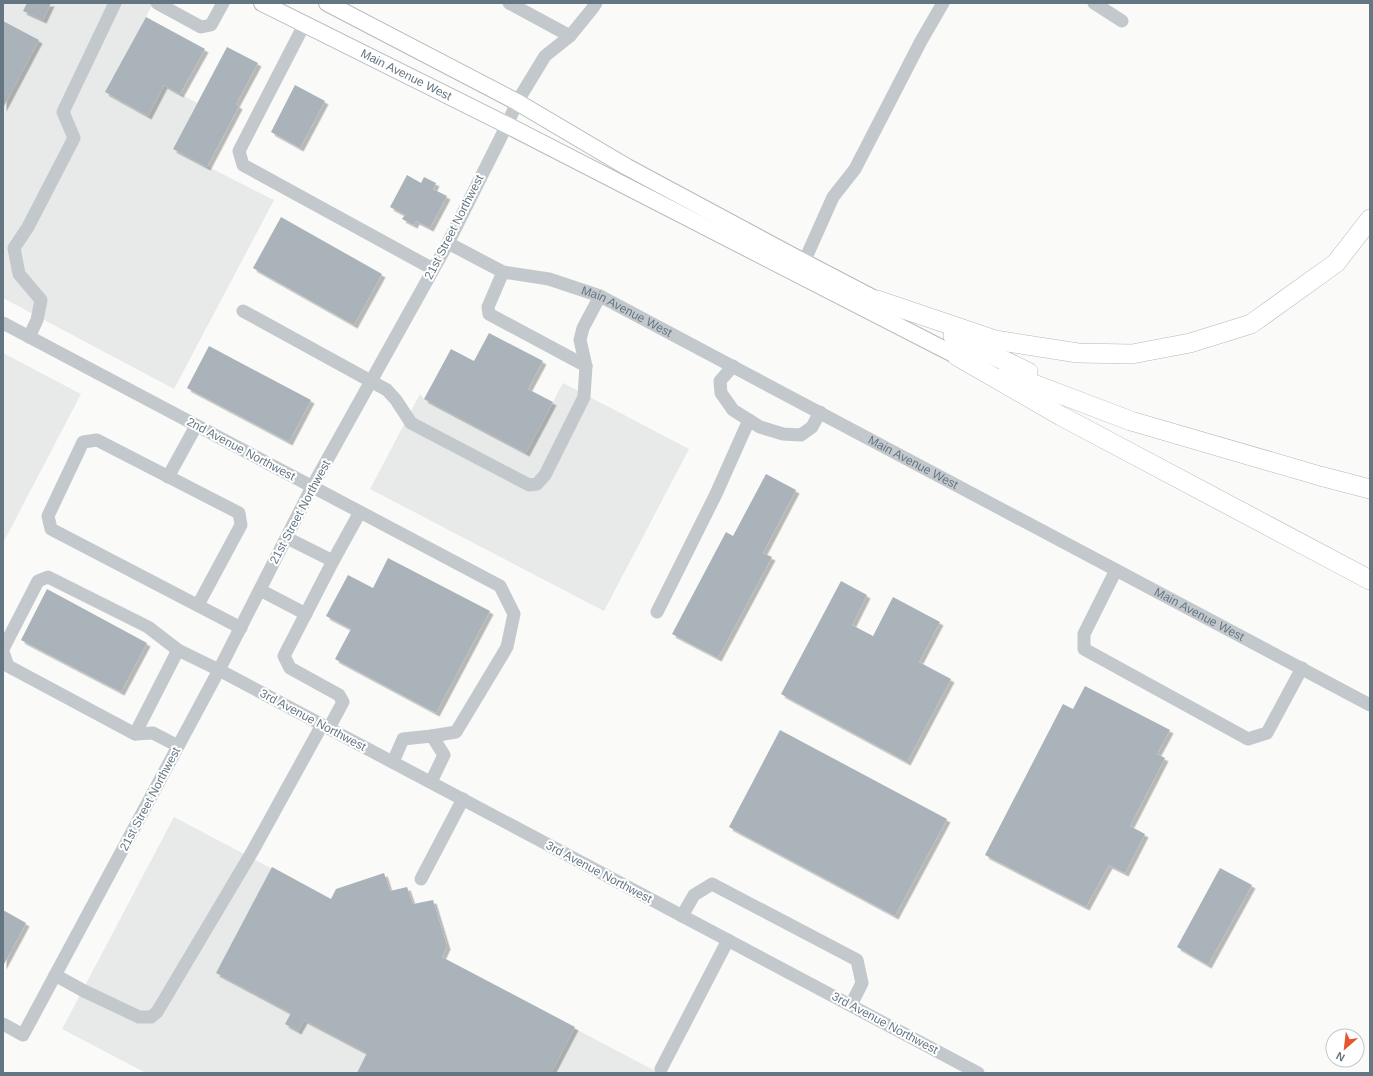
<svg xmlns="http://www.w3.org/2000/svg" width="1373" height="1076" viewBox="0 0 1373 1076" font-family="Arial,sans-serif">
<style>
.built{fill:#e8e9e9}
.building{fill:#aab3b9;filter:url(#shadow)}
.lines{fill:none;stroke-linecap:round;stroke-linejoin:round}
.major-casing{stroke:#b5babe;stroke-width:18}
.highway-casing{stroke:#b4b9bd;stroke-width:20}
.minor{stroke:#c3c8cc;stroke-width:13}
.major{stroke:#fff;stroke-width:16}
.highway{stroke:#fff;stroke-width:19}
.labels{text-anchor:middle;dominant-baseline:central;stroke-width:4;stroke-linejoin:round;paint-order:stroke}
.street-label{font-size:12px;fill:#657683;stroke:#fff}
</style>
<defs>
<filter id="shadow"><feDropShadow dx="3.5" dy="3.5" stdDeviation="0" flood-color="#0004"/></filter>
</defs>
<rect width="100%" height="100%" fill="#fafaf8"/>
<g class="built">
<path d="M 3,3 L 148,3 L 152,5 L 106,93 L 148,116 L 164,85 L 197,103 L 173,149 L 274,200 L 174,389 L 3,298 Z"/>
<path d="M 3,353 L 81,394 L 3,543 Z"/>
<path d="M 563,383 L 689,449 L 604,611 L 370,489 L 420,394 L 424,399 L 526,452 Z"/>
<path d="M 174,817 L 659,1073 L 146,1073 L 62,1029 Z"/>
</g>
<g class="building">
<path d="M 27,3 L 51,3 L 43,20 L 23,11 Z"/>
<path d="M 146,17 L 205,49 L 180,94 L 164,85 L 148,116 L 105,92 Z"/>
<path d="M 3,21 L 39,40 L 3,108 Z"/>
<path d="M 227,47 L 258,63 L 236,104 L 239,106 L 207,167 L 173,149 Z"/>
<path d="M 295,85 L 325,101 L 300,148 L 271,132 Z"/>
<path d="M 407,175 L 421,183 L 424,177 L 436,183 L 433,189 L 447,196 L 430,228 L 416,221 L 414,225 L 402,219 L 405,215 L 390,207 Z"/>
<path d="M 281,217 L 382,274 L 354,325 L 253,268 Z"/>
<path d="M 489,333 L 543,361 L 528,389 L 553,402 L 526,453 L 424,399 L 451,349 L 474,361 Z"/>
<path d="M 209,346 L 311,400 L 289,442 L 187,388 Z"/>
<path d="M 766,474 L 796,490 L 763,553 L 772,557 L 718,658 L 672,634 L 726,532 L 733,536 Z"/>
<path d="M 388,558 L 490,611 L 436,713 L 335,659 L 351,629 L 326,616 L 348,575 L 373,588 Z"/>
<path d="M 841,581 L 867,595 L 852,625 L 873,636 L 893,597 L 940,622 L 919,662 L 951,679 L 907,762 L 781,694 Z"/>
<path d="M 47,589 L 147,643 L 121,692 L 21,640 Z"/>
<path d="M 1085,686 L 1170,730 L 1157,754 L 1165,758 L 1130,826 L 1145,834 L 1125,873 L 1109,865 L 1086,907 L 985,855 L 1063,704 L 1073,709 Z"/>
<path d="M 780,730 L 947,819 L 895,916 L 729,827 Z"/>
<path d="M 272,867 L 331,899 L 336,889 L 384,873 L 390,891 L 407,887 L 413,904 L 433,900 L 447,946 L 442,957 L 575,1027 L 551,1073 L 357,1073 L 367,1053 L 304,1020 L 298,1031 L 285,1024 L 291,1013 L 216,973 Z"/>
<path d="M 1220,868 L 1252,885 L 1208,965 L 1177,947 Z"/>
<path d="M 3,910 L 26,923 L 3,966 Z"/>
</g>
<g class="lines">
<g class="major-casing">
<g id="major">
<path id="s2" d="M 262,3 L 507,125 L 957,356"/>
<path d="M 327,3 L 517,102 L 627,167 L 804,262 L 877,300"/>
</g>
</g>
<g class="highway-casing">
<g id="highway">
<path d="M 877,300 L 995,340 L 1078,353 L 1132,354 L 1190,343 L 1251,324 L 1336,263 L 1370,219"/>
<path d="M 953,336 L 1028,372"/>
<path d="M 957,356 L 1061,416 L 1370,580"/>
<path d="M 1007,374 L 1131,421 L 1320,476 L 1370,489"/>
</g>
</g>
<g class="minor">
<path d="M 157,3 L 201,27 L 211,25 L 223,3"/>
<path d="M 509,3 L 570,36"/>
<path d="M 1094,3 L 1122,21"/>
<path d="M 304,25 L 239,151 L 243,165 L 433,269"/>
<path id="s1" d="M 448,243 L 503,272 L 549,279 L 600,296 L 1370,705"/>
<path d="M 804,262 L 833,197 L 855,169 L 921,41 L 943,3"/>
<path d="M 503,272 L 488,307 L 489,314 L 586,366"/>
<path d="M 243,311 L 387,390 L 396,400 L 411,423 L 529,485 L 537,484 L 545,475 L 584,397 L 586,366 L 580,340 L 583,328 L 600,296"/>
<path d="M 3,323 L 500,586 L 514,614 L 507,647 L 456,732 L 432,736"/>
<path d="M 29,337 L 37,320 L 41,300 L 19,274 L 14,248 L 28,227 L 74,138 L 63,112 L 115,3"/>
<path d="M 733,366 L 720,381 L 721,393 L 733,410 L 760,427 L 783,434 L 801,435 L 812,427 L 820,412"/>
<path d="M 168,477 L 196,426"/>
<path d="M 287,538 L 333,561"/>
<path d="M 1116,570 L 1084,634 L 1084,649 L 1248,739 L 1267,733 L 1302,668"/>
<path d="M 260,590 L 306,614"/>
<path d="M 198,605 L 241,525 L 239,513 L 97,440 L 83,442 L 48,516 L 51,529 L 241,628"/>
<path d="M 657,612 L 716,494 L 749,420"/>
<path d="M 3,649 L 38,581 L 48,577 L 148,627 L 178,650 L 219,670 L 978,1073"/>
<path d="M 3,652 L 8,666 L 135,734 L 178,650"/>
<path d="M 329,728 L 343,702 L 339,695 L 290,668 L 284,656 L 333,561 L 360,512"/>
<path d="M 135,734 L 153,733 L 178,746"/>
<path d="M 393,762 L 403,739 L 432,736 L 444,755 L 431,782"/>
<path d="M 421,879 L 463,799"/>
<path d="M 682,916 L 694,895 L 712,884 L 857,960 L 862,983 L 851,1005"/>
<path d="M 55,975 L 84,991 L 139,1017 L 151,1017 L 157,1012 L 252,852 L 322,725"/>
<path d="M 3,1024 L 23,1035 L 219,670 L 312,487 L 448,243 L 507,125 L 517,102 L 545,56 L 570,36 L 592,9 L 596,3"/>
<path d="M 661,1069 L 728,940"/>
</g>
<use href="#major" class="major"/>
<use href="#highway" class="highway"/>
</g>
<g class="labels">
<g class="street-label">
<text stroke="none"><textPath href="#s2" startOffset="161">Main Avenue West</textPath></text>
<text transform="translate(454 227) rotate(-63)">21st Street Northwest</text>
<text stroke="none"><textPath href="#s1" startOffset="193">Main Avenue West</textPath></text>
<text transform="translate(241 449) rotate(28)">2nd Avenue Northwest</text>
<text stroke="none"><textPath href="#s1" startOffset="517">Main Avenue West</textPath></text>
<text transform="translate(300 512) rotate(-62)">21st Street Northwest</text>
<text stroke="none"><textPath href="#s1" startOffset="841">Main Avenue West</textPath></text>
<text transform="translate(313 720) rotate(28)">3rd Avenue Northwest</text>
<text transform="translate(150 799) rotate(-62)">21st Street Northwest</text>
<text transform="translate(599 872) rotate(28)">3rd Avenue Northwest</text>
<text transform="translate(885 1023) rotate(28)">3rd Avenue Northwest</text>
</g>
</g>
<rect width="1373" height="1076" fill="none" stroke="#657683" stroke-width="8"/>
<g transform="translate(1345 1048) rotate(208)"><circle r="19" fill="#ffffff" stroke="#c1c8cd"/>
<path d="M0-3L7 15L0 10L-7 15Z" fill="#e4572e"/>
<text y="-6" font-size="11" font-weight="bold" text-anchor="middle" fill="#657683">N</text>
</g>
</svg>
